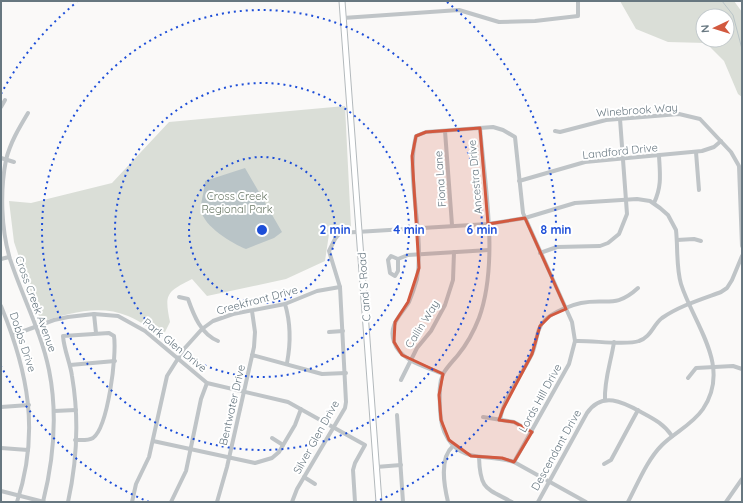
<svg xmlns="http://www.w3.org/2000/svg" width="743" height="503" viewBox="0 0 743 503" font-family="Quicksand,sans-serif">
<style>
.green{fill:#daded7;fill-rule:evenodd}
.water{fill:#b9c4c7}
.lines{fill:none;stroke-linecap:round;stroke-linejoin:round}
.stream{stroke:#b9c4c7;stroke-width:1}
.major-casing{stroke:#b3b9bc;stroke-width:7}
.minor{stroke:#bfc4c7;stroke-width:4}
.major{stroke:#fff;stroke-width:5}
.marked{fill:#d2593f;fill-opacity:0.2;stroke:#d2593f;stroke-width:3;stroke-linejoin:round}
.ring{fill:none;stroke:#1d4ed8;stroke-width:2;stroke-dasharray:2 4}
.labels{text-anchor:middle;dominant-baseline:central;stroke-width:4;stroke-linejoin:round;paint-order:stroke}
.street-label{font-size:11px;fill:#677780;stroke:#fff}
.park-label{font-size:11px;fill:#6a7866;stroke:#fff}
.centre{fill:#1d4ed8;stroke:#fff;stroke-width:2}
.ring-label{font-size:12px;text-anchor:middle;font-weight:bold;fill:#1d4ed8;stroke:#fff;stroke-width:4;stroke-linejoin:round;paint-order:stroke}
</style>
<rect width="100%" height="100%" fill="#faf9f8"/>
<g class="green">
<path d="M 620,1 L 734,1 L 742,12 L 742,97 L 738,94 L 724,61 L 706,43 L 668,42 L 636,29 ZM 703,16 L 727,16 L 727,40 L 703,40 Z"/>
<path d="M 345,106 L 351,227 L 329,234 L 325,261 L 286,279 L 207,296 L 192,279 C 167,292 164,293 170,322 L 163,336 C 151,329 140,321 128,316 C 100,304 69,313 41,322 L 14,242 L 9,201 L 31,203 L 112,183 L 169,122 Z"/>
</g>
<path class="water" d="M 245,168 L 282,232 L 274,238 L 246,249 C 233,244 203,226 201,210 C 200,204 205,189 205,181 Z"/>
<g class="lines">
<path class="stream" d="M 722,1 L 733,15 L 742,49"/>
<g class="major-casing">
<path id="major" d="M 342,1 L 379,502"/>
</g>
<g class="minor">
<path d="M 343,18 L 459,10 L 499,22 L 535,21 L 578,16 L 578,1"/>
<path d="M 1,107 L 5,100"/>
<path d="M 28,113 C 19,128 10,143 6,160 C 0,190 1,229 10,259 C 22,296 41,331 49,370 C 58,415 54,458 43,502"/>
<path d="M 480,128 C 485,186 499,263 479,318 C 474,331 467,344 458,355 C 453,361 447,367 443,374 C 438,385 440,398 440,410 C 441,421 442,430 448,439 C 463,463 491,454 514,462 L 586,502"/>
<path d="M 445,131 L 452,225"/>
<path d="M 555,131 L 560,132 L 606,120 L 679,114 L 700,119 L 731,152 L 739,166 L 742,246"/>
<path d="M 696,152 L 699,190"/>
<path d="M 1,158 L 14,162"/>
<path d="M 519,181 L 585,162 L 702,151 L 714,147 L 721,141"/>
<path d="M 654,203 C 662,186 660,174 659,156"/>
<path d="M 677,240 L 694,239 L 701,241"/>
<path d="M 540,253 L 557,247 L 600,246 L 608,243 L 619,234 L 627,214 L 620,119"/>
<path d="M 1,259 L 9,257"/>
<path d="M 398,259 L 398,271 L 395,276 L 390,273 L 388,260 L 391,256 L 398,259 L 408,255 L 489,250"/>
<path d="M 179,297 L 188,299 C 194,316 201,334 218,341"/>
<path d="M 285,304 C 291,324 291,342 287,363"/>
<path d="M 1,306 C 28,372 40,432 17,502"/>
<path d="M 94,314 L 96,333"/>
<path d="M 329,332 L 343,331"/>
<path d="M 13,335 L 54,320 L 68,317 L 94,314 L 118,316 L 145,331 L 207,383 L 288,402 L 365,445 L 355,463 L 353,470 L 355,502"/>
<path d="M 252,355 L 322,374 L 346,373"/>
<path d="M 70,365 L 115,361"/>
<path d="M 443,374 C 427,367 400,361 394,342 C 388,325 401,315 409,302 C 412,295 415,286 417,279 C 425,232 405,179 416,136 L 426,132 L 493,127 L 503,130 L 515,137 L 523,213 L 572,322 L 575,341 C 591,340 626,346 639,341 C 651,337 653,325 662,318 C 679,306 702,299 721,292 L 727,288 L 732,280 L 742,256"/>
<path d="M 688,378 L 696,368 L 733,366 L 742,369"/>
<path d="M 401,380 L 417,348 L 431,331 L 445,305 L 453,280 L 454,252"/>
<path d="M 605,400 C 604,380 611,362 614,342"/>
<path d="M 1,407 L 29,405"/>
<path d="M 54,411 L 76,410"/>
<path d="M 397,415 L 403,502"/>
<path d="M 483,417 L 514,422 L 532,432"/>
<path d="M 500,420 C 504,396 522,375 532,354 C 537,343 536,328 545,320 C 553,312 571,305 581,303 C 607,298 615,309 638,288"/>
<path d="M 272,438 L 283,445"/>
<path d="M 153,441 L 255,463 L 272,458 L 279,452 L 295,425 L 301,409"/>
<path d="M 1,448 L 28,450"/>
<path d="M 479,457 C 480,490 486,488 512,502"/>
<path d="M 514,462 L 569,364 L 575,341"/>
<path d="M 604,464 L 611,460 L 638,410"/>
<path d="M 376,467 L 401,465"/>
<path d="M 304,477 L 315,484"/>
<path d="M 1,491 L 44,502"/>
<path d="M 68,502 C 77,461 79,417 72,376 C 70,362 64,350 63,336 L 109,333 L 114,336 C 117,355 108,427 93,438 C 88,441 80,440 75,440"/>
<path d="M 132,502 L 136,484 L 149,457 L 167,376 L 184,349 L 202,329 L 213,321 L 233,314 L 285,304 L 317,291 L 340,287"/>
<path d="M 171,502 L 186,471 L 201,399 L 207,383"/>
<path d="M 217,502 L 227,467 L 254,347 L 255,332 L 252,311"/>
<path d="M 292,502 L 297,489 L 345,408 L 346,402 L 340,287 L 329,251 L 335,239 L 340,233 L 488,224 L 525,218 L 575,203 L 637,199 L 650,201 L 660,208 L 668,215 L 676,230 C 678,248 676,267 681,284 C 694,325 732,366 703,409 C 692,425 675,432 662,445 C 647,460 638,483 628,502"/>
<path d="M 448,502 C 444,485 439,458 453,446"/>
<path d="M 538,502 L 587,413 C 602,391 623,402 641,412 C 654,419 664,424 672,436"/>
<path d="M 726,502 L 742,479"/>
</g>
<use href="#major" class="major"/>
</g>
<path class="marked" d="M 480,128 L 488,224 L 525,218 L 566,309 L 550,316 L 540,326 L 532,354 L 503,409 L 499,420 L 514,422 L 532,432 L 514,462 L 502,458 L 471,456 L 449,440 L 441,420 L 439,395 L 443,374 L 402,355 L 394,342 L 395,322 L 408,302 L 419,268 L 412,156 L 416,136 L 426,132 Z"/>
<g class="ring">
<circle cx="262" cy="230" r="73"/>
<circle cx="262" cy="230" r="147"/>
<circle cx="262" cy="230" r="220"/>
<path d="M149 502A294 294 0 0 1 1 366M1 94A294 294 0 0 1 77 2M447 2A294 294 0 0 1 375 502"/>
</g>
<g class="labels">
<g class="street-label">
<text transform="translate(637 110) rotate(-4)">Winebrook Way</text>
<text transform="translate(620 151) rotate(-6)">Landford Drive</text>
<text transform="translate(475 177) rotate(-95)">Ancestra Drive</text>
<text transform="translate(440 179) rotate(-94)">Fiona Lane</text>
<text transform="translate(364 287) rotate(-94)">C and S Road</text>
<text transform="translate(257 300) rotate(-15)">Creekfront Drive</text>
<text transform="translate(36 304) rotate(70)">Cross Creek Avenue</text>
<text transform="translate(422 324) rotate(-58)">Cailin Way</text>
<text transform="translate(23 342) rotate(72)">Dobbs Drive</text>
<text transform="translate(175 345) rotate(39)">Park Glen Drive</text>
<text transform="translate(540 398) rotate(-61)">Lords Hill Drive</text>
<text transform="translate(232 405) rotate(-77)">Bentwater Drive</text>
<text transform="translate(316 437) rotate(-61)">Silver Glen Drive</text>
<text transform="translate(556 450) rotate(-61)">Descendant Drive</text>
</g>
<g class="park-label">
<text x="237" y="196">Cross Creek<tspan x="237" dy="13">Regional Park</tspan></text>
</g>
</g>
<circle cx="262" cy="230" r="6" class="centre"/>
<g class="ring-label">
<text x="335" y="234">2 min</text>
<text x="409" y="234">4 min</text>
<text x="482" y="234">6 min</text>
<text x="556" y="234">8 min</text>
</g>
<rect width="743" height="503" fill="none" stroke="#677780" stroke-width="4"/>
<g transform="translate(715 28) rotate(266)"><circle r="19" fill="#ffffff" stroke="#c2c9cc"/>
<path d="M0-3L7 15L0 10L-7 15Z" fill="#d2593f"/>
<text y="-6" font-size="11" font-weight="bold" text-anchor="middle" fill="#677780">N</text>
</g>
</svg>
